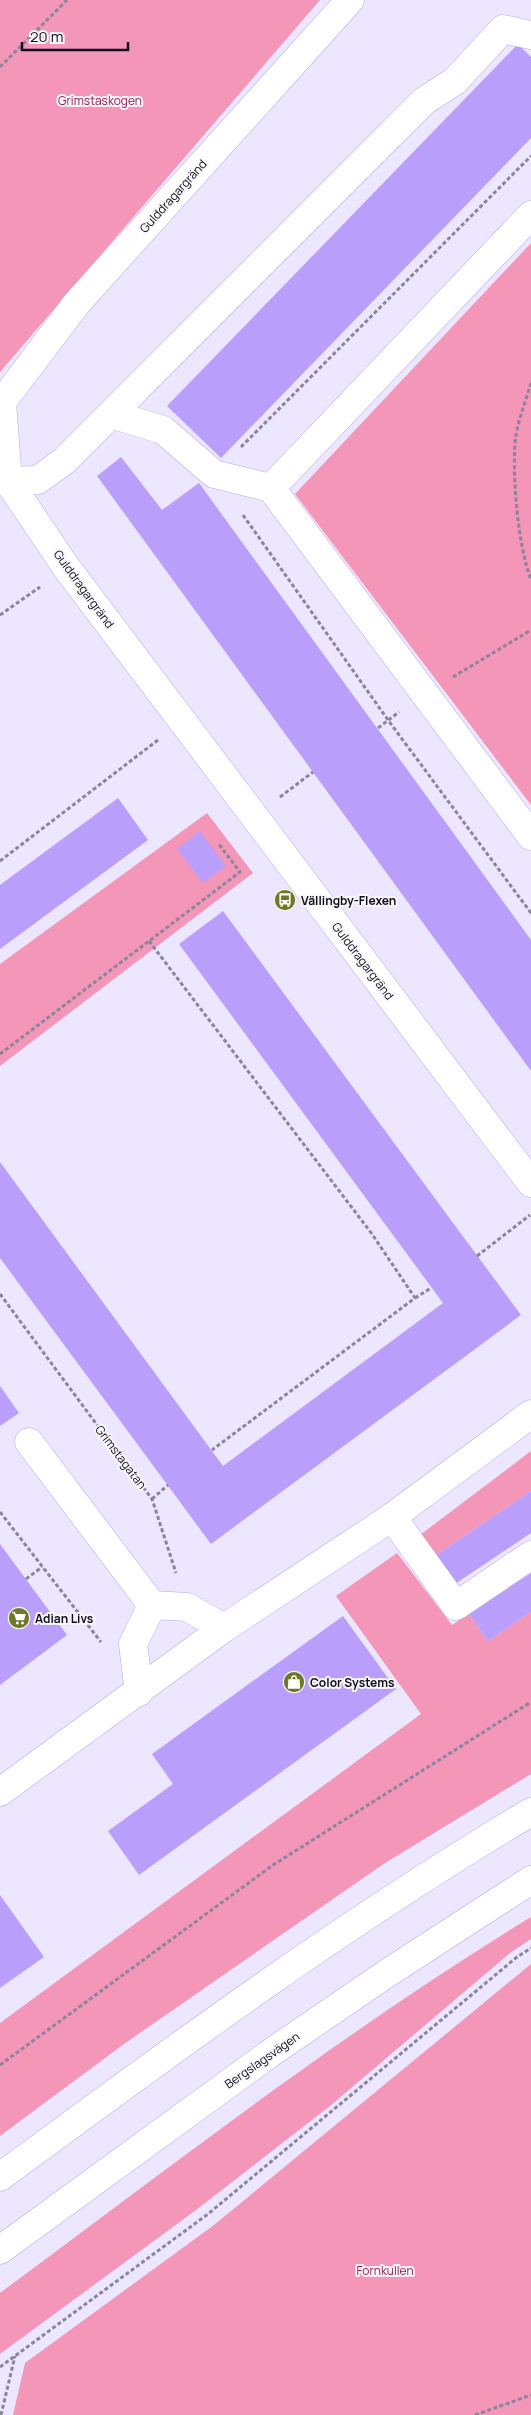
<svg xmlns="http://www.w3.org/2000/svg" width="531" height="2415" viewBox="0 0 531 2415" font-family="Manrope,sans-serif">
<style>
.green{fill:#f496b8}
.building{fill:#ba9efb}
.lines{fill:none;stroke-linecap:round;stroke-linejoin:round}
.minor-casing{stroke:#b9a9e1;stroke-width:29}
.major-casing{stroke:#b9a9e1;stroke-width:29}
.path{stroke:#8b849a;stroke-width:3;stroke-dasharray:4 2.5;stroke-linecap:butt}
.minor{stroke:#fff;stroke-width:28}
.major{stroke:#fff;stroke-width:28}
.labels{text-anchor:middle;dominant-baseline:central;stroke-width:4;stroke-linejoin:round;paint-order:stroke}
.park-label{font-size:12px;fill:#951b57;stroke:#f7f7f7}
.street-label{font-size:12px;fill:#130c20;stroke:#f7f7f7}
.poi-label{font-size:12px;font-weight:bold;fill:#130c20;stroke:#f7f7f7;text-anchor:start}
</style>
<rect width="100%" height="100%" fill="#ece6fe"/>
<g class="green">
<path d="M 0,0 L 320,0 L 0,372 Z"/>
<path d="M 531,243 L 531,805 L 295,494 Z"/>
<path d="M 207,813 L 253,873 L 0,1066 L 0,964 Z"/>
<path d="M 531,1451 L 531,1491 L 433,1557 L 420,1535 Z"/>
<path d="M 397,1553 L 452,1625 L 469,1614 L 488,1641 L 531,1612 L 531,1774 L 385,1863 L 124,2044 L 0,2136 L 0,2023 L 421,1714 L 336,1596 Z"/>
<path d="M 531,1917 L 531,1939 L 510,1953 L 330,2106 L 196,2210 L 0,2354 L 0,2293 C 174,2164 346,2030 531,1917 Z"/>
<path d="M 531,1964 L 531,2415 L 13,2415 L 25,2363 L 214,2225 Z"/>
</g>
<g class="building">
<path d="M 518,44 L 531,57 L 531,138 L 221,458 L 167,406 Z"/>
<path d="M 121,457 L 162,510 L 199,483 L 531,940 L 531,1071 L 97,476 Z"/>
<path d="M 118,798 L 148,840 L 0,949 L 0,885 Z"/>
<path d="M 200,831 L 226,866 L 203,883 L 177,849 Z"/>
<path d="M 223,911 L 521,1315 L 211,1544 L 0,1258 L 0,1162 L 223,1466 L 443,1303 L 179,944 Z"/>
<path d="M 0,1386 L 19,1413 L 0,1426 Z"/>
<path d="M 531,1491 L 531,1533 L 452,1586 L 433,1557 Z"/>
<path d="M 0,1544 L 67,1635 L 0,1685 Z"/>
<path d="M 531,1573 L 531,1612 L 488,1641 L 469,1614 Z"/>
<path d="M 343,1616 L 396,1689 L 139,1875 L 108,1831 L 173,1784 L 152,1754 Z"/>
<path d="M 0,1895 L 44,1957 L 0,1988 Z"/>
</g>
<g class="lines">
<g class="minor-casing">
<g id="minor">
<path d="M 350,0 L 77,303 L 2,402 L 8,481 L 66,567 L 531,1183"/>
<path d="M 531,215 L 271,488 L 531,836"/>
<path d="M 111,414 L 163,430 L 214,474 L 271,488"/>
<path d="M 8,481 L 38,480 L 64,461 L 424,101 L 455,81 L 503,29 L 531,35"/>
<path d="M 29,1442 L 152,1605"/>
<path d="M 392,1517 L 456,1606 L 531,1555"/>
<path d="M 139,1692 L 133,1644 L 152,1605 L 187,1607 L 224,1628"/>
<path d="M 0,1792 L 224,1628 L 392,1517 L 531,1414"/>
</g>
</g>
<g class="major-casing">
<g id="major">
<path d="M 0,2177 C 172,2050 346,1922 531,1812"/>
<path d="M 0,2250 L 272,2052 L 386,1974 L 531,1880"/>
</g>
</g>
<g class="path">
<path d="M 0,67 L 67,0"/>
<path d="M 531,383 C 526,400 519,418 516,435 C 511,470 518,547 531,580"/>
<path d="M 241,447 L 531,156"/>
<path d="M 243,515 L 388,720 L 531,913"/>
<path d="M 0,615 L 40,587"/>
<path d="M 453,677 L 531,630"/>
<path d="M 378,728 L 399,712"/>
<path d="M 280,797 L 313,772"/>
<path d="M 0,861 L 158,740"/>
<path d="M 149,941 L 372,1234 L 415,1298 L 212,1450"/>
<path d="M 0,1054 L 240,872 L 218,843"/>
<path d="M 477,1256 L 530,1215"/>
<path d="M 0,1294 L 152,1499 L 176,1573"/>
<path d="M 415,1298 L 431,1288"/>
<path d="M 152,1499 L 168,1485"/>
<path d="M 0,1512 L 101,1642"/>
<path d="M 26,1579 L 42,1567"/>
<path d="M 0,2065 L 273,1865 L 531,1702"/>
<path d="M 0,2367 L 208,2214 L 517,1957 L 531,1948"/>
<path d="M 1,2415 L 15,2356"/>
<path d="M 475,2415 L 531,2395"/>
</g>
<use href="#minor" class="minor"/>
<use href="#major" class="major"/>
</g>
<defs>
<g id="bus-disc" transform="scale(1.125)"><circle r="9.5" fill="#6d7925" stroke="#f7f7f7"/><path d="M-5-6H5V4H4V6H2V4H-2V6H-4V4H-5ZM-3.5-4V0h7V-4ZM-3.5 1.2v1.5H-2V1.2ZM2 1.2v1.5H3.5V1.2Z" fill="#fff"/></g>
<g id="supermarket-disc" transform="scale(1.125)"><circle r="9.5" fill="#6d7925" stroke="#f7f7f7"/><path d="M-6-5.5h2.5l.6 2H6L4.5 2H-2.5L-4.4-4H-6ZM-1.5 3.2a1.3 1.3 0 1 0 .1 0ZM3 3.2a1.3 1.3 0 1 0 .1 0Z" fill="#fff"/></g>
<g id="shop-disc" transform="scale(1.125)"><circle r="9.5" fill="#6d7925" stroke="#f7f7f7"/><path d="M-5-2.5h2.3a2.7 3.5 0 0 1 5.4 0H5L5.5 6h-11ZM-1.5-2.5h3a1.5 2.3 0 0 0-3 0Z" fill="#fff"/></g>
</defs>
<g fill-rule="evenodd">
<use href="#bus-disc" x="285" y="900"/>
<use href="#supermarket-disc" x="19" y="1618"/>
<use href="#shop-disc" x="294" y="1682"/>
</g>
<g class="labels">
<g class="park-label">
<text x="100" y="100">Grimstaskogen</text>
<text x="385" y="2270">Fornkullen</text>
</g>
<g class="street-label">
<text transform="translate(173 196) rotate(-48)">Gulddragargränd</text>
<text transform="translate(84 589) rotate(54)">Gulddragargränd</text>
<text transform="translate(363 961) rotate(53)">Gulddragargränd</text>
<text transform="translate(121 1457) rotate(53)">Grimstagatan</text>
<text transform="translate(262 2060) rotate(-35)">Bergslagsvägen</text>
</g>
<g class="poi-label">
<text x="301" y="900">Vällingby-Flexen</text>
<text x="35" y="1618">Adian Livs</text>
<text x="310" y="1682">Color Systems</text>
</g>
</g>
<path d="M22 42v8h106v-8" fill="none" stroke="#130c20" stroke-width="2.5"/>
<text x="30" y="42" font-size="15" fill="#130c20" stroke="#f7f7f7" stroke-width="4" paint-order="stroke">20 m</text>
</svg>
